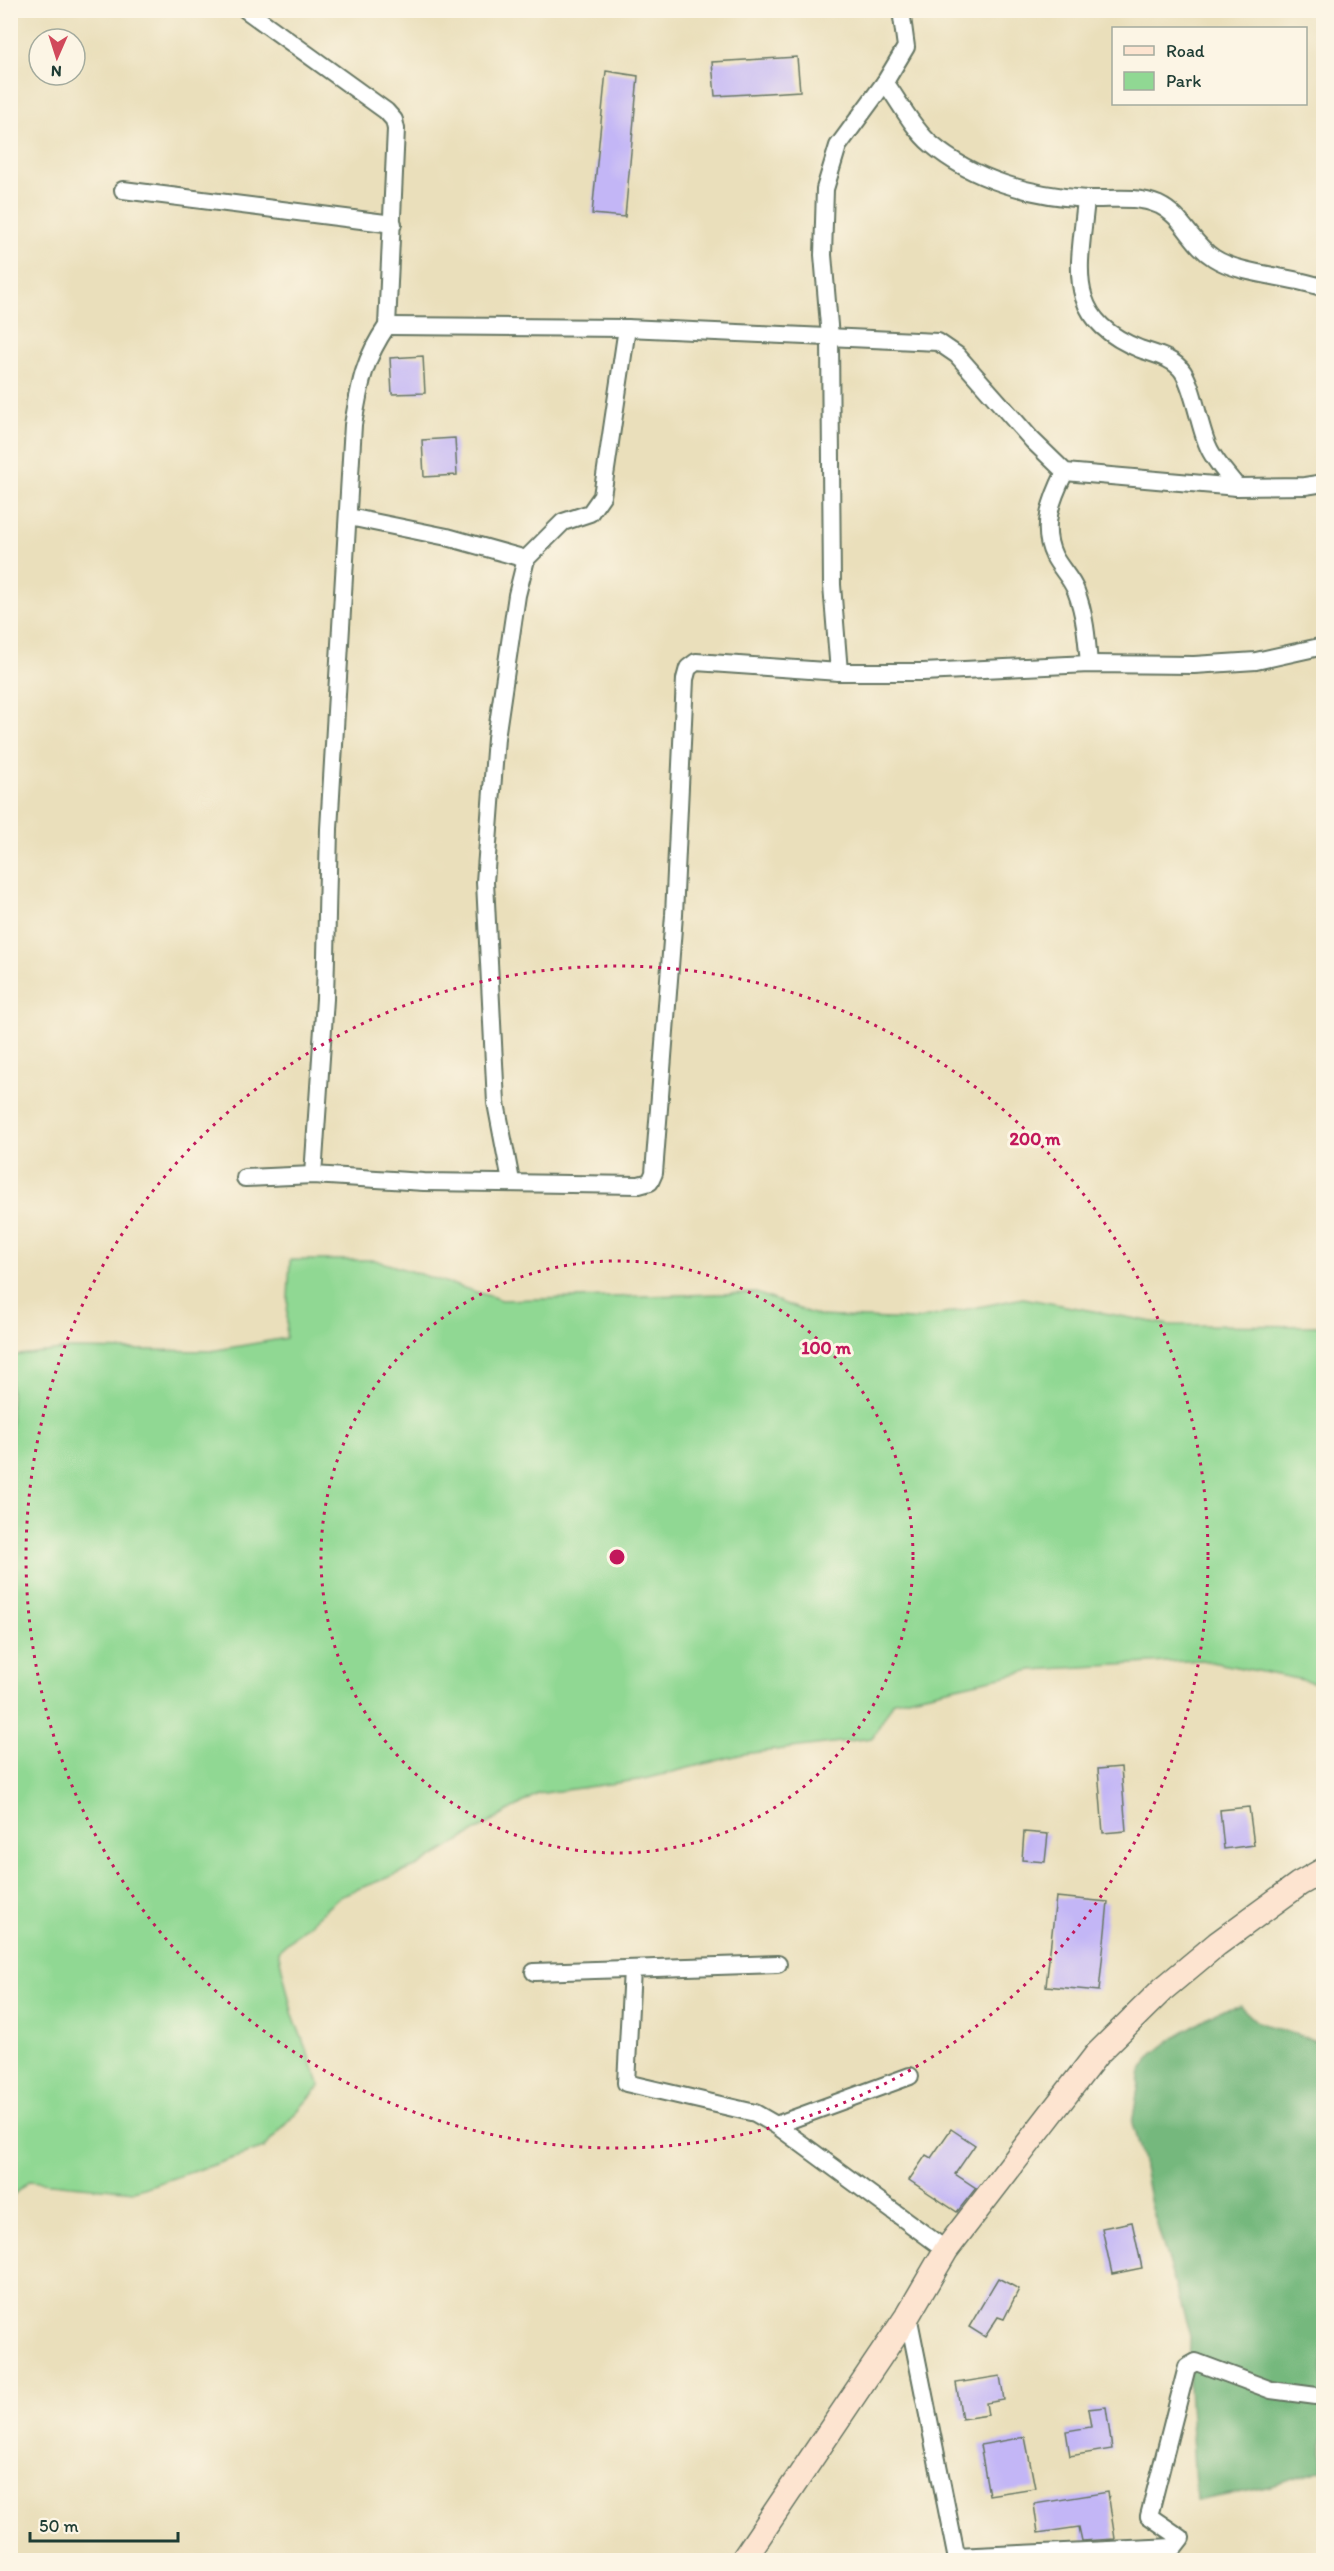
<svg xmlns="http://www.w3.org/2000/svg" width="1334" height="2571" viewBox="0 0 1334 2571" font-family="Itim,sans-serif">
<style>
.green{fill:#90d893;stroke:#588a64;stroke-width:1.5}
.forest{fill:#74b87d;stroke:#4a7a58;stroke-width:1.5}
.building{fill:#c3b6f6}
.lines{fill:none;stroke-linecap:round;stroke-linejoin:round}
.street-casing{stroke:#667663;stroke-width:20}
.secondary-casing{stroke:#667663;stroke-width:27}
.street{stroke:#fff;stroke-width:16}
.secondary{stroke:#fde4d0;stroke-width:24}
.ring{fill:none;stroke:#c2185b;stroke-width:3;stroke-dasharray:3 6}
.centre{fill:#c2185b;stroke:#fcf5e5;stroke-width:3}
.ring-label{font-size:18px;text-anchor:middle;font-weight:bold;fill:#c2185b;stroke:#fcf5e5;stroke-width:6;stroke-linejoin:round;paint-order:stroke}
</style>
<rect width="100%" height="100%" fill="#fcf5e5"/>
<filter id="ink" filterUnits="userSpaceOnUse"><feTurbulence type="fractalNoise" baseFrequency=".0167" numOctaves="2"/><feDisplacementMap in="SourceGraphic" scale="12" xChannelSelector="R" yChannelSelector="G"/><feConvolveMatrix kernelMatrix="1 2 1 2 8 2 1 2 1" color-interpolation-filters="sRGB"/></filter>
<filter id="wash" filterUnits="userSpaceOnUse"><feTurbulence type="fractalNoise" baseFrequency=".008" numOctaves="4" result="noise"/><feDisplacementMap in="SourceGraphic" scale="24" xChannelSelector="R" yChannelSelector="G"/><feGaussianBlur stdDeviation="1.35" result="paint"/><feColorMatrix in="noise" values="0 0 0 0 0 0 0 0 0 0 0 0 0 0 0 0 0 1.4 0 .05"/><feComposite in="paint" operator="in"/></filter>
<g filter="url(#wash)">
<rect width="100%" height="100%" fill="#eadfbb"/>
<path class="green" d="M 290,1260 L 375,1260 L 502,1300 L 756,1293 L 818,1316 L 913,1320 L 1023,1298 L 1169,1325 L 1323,1326 L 1323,1684 L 1201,1660 L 1032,1670 L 894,1701 L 872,1738 L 743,1754 L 645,1779 L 537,1794 L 418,1866 L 342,1895 L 278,1951 L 292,2012 L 320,2086 L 264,2148 L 134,2191 L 29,2181 L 11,2197 L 11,1356 L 71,1349 L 211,1351 L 286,1338 Z"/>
<path class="forest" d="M 1240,2006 L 1257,2022 L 1316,2041 L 1323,2039 L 1323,2470 L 1267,2487 L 1196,2501 L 1189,2386 L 1190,2335 L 1151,2205 L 1142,2157 L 1132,2124 L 1141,2071 L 1152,2055 L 1176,2036 L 1218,2011 Z"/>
<g id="blocks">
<g class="building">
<path d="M 797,57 L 800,91 L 715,96 L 712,62 Z"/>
<path d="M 606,71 L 638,76 L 625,217 L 592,214 Z"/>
<path d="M 423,356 L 425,393 L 392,394 L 390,358 Z"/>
<path d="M 455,438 L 457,475 L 424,477 L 422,440 Z"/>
<path d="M 1121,1767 L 1126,1831 L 1103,1833 L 1098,1769 Z"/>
<path d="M 1249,1807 L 1254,1845 L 1224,1849 L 1220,1810 Z"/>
<path d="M 1024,1832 L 1048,1834 L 1045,1862 L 1022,1860 Z"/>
<path d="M 1056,1897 L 1108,1902 L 1099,1991 L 1046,1986 Z"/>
<path d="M 951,2129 L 975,2145 L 955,2174 L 976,2188 L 957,2212 L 909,2180 L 926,2155 L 931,2158 Z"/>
<path d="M 1132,2222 L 1142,2268 L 1112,2274 L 1102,2228 Z"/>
<path d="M 998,2278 L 1019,2289 L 1004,2319 L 998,2317 L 985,2337 L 969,2327 Z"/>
<path d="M 1000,2376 L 1004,2400 L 986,2403 L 988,2415 L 962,2419 L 956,2383 Z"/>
<path d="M 1106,2407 L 1112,2449 L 1070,2456 L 1066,2431 L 1091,2427 L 1088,2409 Z"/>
<path d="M 1025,2437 L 1035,2488 L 989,2495 L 980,2445 Z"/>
<path d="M 1108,2492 L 1115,2539 L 1082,2541 L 1079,2527 L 1038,2533 L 1034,2504 Z"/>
</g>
</g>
</g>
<g filter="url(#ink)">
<use href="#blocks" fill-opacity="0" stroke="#667663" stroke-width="1.5"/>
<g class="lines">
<g class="street-casing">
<g id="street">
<path d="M 246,10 L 386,111 L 394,120 L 396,129 L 387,326 C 363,361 360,384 353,425 L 329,829 L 325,999 L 313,1175"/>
<path d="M 885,82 C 898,100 914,130 931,144 C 973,180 1032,196 1087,199 C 1112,200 1135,195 1159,205 C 1183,216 1192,245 1214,258 C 1240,275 1292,276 1324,288"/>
<path d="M 123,190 L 393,224"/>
<path d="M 1086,199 C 1080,267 1062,318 1140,349 C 1154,354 1174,358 1183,372 C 1194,389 1199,426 1208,446 C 1214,461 1228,475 1237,487"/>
<path d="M 387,326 L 627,328 L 938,342 L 957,355 L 1032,440 L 1065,472 L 1237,487 L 1305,486 L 1324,483"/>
<path d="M 1065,472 C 1052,498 1040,527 1054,556 C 1060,568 1071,578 1076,591 C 1085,614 1087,640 1089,664"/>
<path d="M 349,517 L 447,537 L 526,559"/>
<path d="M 839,672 L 832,585 L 830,337 L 823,255 L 825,189 L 838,146 L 885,82 L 906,47 L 901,10"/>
<path d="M 245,1178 L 313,1175 L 424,1182 L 639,1185 L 650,1182 L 654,1173 L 674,915 L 685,679 L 688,668 L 696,662 L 839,672 L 923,672 L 1089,664 L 1194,665 L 1256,661 L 1324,646"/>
<path d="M 511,1181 L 496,1103 L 485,882 L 496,738 L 517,595 L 526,559 L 563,522 L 590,513 L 602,496 L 627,328"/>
<path d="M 632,1969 L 626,2083 L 755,2113 L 776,2125 L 946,2250"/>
<path d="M 534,1972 L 778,1964"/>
<path d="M 776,2125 L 910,2076"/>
<path d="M 908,2315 L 957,2560"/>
<path d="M 956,2557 L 1174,2547 L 1181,2538 L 1149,2516 L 1187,2367 L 1196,2362 L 1271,2390 L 1324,2397"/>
</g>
</g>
<g class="secondary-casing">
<path id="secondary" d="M 743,2560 L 908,2315 L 946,2250 L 1097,2054 L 1163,1989 L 1217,1944 L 1299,1884 L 1324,1870"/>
</g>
<use href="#street" class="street"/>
<use href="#secondary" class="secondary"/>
</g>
</g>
<g class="ring">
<circle cx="617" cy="1557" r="296"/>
<circle cx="617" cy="1557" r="591"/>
</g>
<circle cx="617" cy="1557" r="9" class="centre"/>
<g class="ring-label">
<text x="1035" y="1145">200 m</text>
<text x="826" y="1354">100 m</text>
</g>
<rect width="1334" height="2571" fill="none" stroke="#fcf5e5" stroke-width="36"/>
<rect x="1112" y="27" width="195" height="78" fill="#fcf5e5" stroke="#a4ab9e" stroke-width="1.5"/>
<rect x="1124" y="46" width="30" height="9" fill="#fde4d0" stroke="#a4ab9e" stroke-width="1.5"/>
<text x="1166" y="57" font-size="18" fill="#1f3d34">Road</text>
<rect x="1124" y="72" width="30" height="18" fill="#90d893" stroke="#a4ab9e" stroke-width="1.5"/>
<text x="1166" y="87" font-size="18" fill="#1f3d34">Park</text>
<g transform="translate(57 57) rotate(183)"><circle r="28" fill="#fcf5e5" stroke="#a4ab9e" stroke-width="1.5"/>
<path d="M0-4.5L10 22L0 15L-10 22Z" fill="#d1495b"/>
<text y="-9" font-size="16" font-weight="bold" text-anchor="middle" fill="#1f3d34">N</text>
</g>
<path d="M30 2532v9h148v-9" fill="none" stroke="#1f3d34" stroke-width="3"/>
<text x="39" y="2532" font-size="18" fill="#1f3d34" stroke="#fcf5e5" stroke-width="4.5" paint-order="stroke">50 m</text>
</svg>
